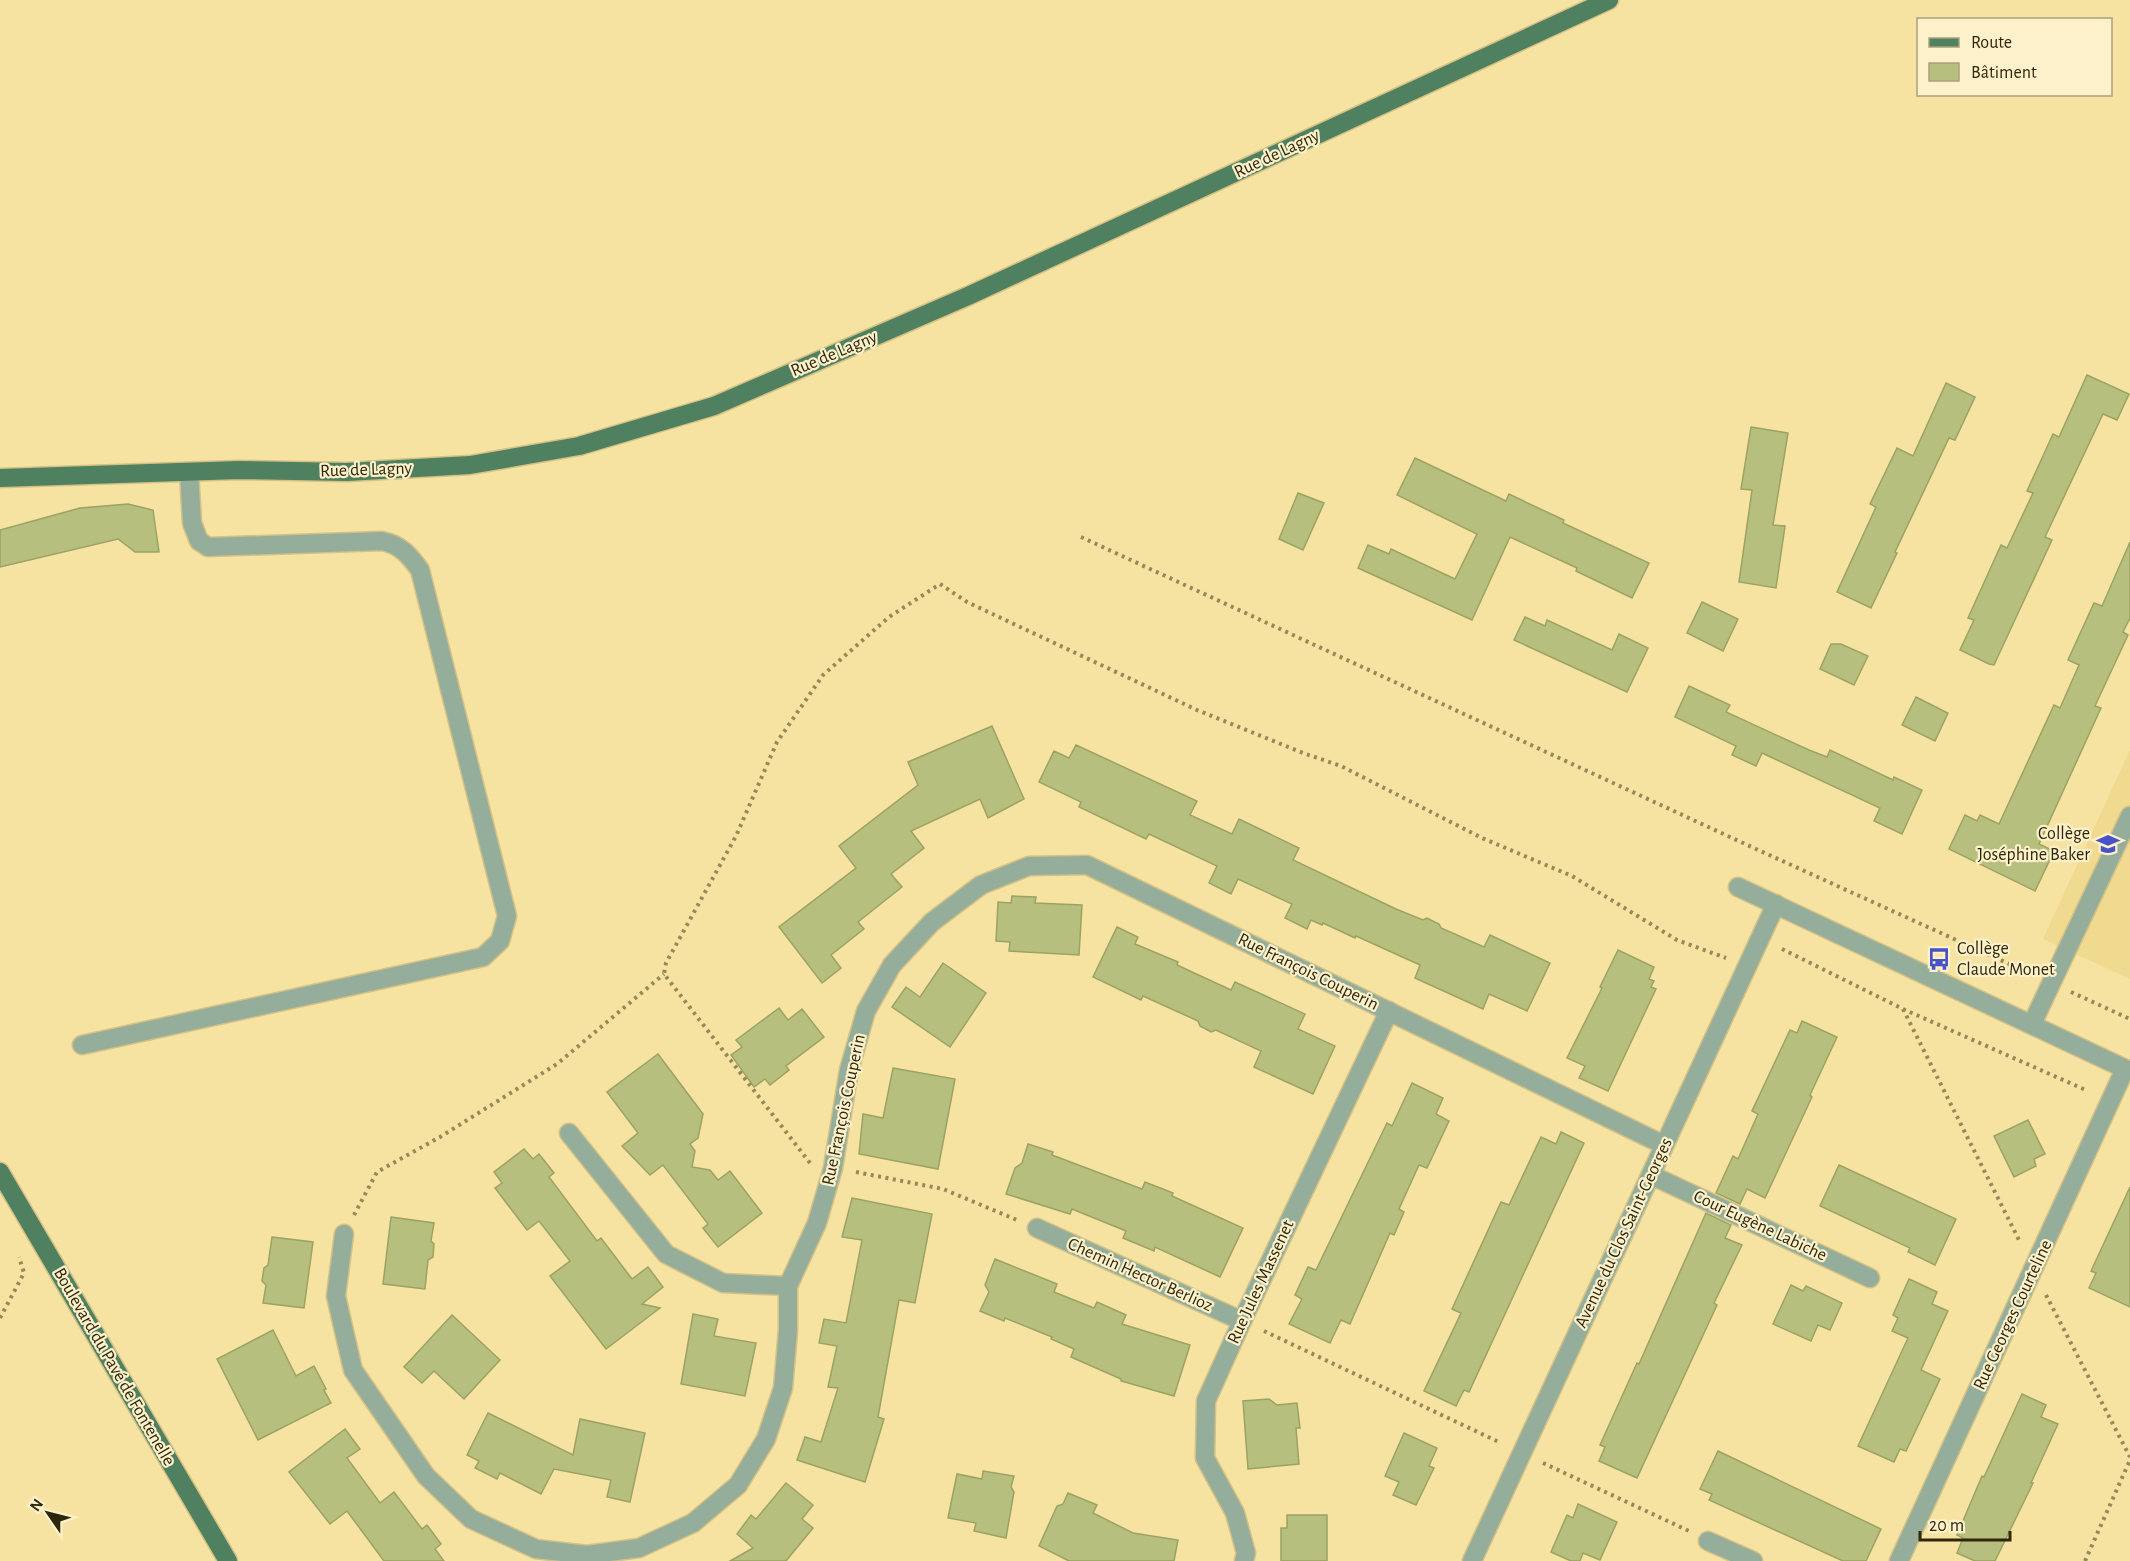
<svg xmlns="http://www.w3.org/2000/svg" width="2130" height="1561" viewBox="0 0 2130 1561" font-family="'Alegreya Sans',sans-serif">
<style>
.built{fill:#efda8f}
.building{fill:#b7bf7e;stroke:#9ca362;stroke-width:1.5}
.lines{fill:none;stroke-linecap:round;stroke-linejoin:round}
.minor-casing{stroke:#d3c186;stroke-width:21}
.major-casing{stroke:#d3c186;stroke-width:21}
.path{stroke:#968959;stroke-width:4;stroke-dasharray:3 4.5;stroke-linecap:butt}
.minor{stroke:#94ae9b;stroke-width:18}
.major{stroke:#4f805f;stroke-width:18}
.labels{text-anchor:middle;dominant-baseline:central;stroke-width:4.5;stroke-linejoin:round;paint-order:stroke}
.street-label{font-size:18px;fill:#2e270b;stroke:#fcf1ca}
.poi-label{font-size:18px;fill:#2e270b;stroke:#fcf1ca;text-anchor:end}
</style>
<rect width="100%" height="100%" fill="#f7e3a1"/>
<path class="built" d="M 2130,750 L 2130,979 L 2043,939 Z"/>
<g class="building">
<path d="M 2087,375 L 2129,394 L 2117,420 L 2103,414 L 2045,537 L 2052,540 L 1994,665 L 1989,664 L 1960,650 L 1974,620 L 1968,618 L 2001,545 L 2007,548 L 2033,493 L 2027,491 L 2053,434 L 2059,437 Z"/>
<path d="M 1946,383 L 1975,397 L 1955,440 L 1949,438 L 1895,552 L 1897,553 L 1871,608 L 1837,592 L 1876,507 L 1870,504 L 1897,448 L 1913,456 Z"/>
<path d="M 1751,427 L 1788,433 L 1773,525 L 1785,526 L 1776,588 L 1739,582 L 1752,490 L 1741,489 Z"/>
<path d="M 1415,458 L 1506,501 L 1509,494 L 1536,507 L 1564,520 L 1563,523 L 1649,563 L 1632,598 L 1576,571 L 1577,568 L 1510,537 L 1472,620 L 1358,568 L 1368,545 L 1389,554 L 1391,549 L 1455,579 L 1477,534 L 1397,495 Z"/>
<path d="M 1298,493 L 1324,503 L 1303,550 L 1279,539 Z"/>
<path d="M 128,504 L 153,510 L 159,552 L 135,552 L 118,539 L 0,567 L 0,530 L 80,508 Z"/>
<path d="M 2130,542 L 2130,618 L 2123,632 L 2128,635 L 2095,706 L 2101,708 L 2039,844 L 2054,851 L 2035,891 L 1949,849 L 1965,815 L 1977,821 L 1980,815 L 1999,824 L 2054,705 L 2060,708 L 2079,665 L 2068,660 L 2094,603 L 2102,606 Z"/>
<path d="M 1702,602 L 1738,619 L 1723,651 L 1687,633 Z"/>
<path d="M 1525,617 L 1545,626 L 1547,620 L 1612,650 L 1619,634 L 1648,648 L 1627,692 L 1514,640 Z"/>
<path d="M 1831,644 L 1841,644 L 1868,656 L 1854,685 L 1820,669 Z"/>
<path d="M 1689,686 L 1730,705 L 1726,712 L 1809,750 L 1827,757 L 1830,750 L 1893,780 L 1894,777 L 1922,790 L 1902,834 L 1874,821 L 1880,808 L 1762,753 L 1756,766 L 1732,755 L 1736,746 L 1675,717 Z"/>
<path d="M 1916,697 L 1948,713 L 1935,741 L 1902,725 Z"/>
<path d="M 992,726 L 1024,799 L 988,818 L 980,799 L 911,831 L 924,848 L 891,874 L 902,887 L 858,922 L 864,929 L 831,955 L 841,968 L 822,983 L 779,927 L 856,868 L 839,846 L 918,785 L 908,762 Z"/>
<path d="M 1076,745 L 1197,801 L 1190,815 L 1232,834 L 1239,819 L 1299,848 L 1293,860 L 1396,909 L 1423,920 L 1427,918 L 1439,924 L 1441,928 L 1484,947 L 1490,935 L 1550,963 L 1527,1011 L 1489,994 L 1483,1009 L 1415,978 L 1420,965 L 1356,936 L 1355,938 L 1323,923 L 1322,925 L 1311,920 L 1307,929 L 1285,918 L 1292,904 L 1238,879 L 1231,894 L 1209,883 L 1217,866 L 1149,834 L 1146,839 L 1079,807 L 1081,802 L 1039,782 L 1054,751 L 1069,758 Z"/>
<path d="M 1012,896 L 1036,897 L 1035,903 L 1082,905 L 1079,955 L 1009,951 L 1010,942 L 996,941 L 998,902 L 1011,903 Z"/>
<path d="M 1117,927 L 1138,937 L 1135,944 L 1178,962 L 1177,965 L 1231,990 L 1235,982 L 1305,1014 L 1298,1029 L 1335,1046 L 1313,1094 L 1254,1067 L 1261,1051 L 1216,1030 L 1211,1032 L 1200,1026 L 1198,1021 L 1143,996 L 1141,1000 L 1093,977 Z"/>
<path d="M 1618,950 L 1654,967 L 1649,979 L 1654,981 L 1651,987 L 1656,989 L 1608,1091 L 1579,1078 L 1585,1066 L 1567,1058 L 1602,988 L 1600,987 Z"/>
<path d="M 943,963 L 986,993 L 950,1047 L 892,1007 L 906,987 L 920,997 Z"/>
<path d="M 779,1008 L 788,1020 L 802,1009 L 824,1037 L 786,1066 L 789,1070 L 770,1085 L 765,1079 L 754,1087 L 731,1055 L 742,1047 L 736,1040 Z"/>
<path d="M 1802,1021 L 1837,1037 L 1810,1095 L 1812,1097 L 1765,1198 L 1747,1189 L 1740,1204 L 1716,1193 L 1733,1156 L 1738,1159 L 1758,1114 L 1752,1111 L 1790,1030 L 1797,1033 Z"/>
<path d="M 658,1054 L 703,1114 L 698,1138 L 690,1144 L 695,1151 L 692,1167 L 710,1170 L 718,1180 L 730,1171 L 762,1213 L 718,1247 L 703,1228 L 708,1224 L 663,1165 L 650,1175 L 622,1146 L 638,1133 L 607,1092 Z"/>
<path d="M 893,1068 L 955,1079 L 938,1169 L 859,1154 L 863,1114 L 883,1118 Z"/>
<path d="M 1412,1083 L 1443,1098 L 1436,1114 L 1449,1121 L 1427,1168 L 1419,1165 L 1399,1209 L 1404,1212 L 1394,1235 L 1390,1233 L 1350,1324 L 1341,1320 L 1330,1343 L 1289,1324 L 1302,1299 L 1295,1295 L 1308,1267 L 1316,1270 L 1387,1123 L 1392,1126 Z"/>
<path d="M 2028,1120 L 2045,1154 L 2034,1159 L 2036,1166 L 2014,1177 L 1994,1136 Z"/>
<path d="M 1561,1132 L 1584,1143 L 1469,1392 L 1464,1390 L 1456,1406 L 1424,1391 L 1461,1313 L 1452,1309 L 1501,1202 L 1509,1205 L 1541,1137 L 1556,1144 Z"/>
<path d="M 1028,1144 L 1053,1152 L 1052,1155 L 1142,1189 L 1145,1182 L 1173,1193 L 1172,1196 L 1243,1228 L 1220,1277 L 1155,1247 L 1154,1251 L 1123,1238 L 1126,1231 L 1072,1209 L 1070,1214 L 1006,1194 L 1015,1168 L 1022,1163 Z"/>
<path d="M 524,1149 L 533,1159 L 539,1154 L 554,1173 L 549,1177 L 597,1241 L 601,1238 L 632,1279 L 648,1267 L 663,1287 L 642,1304 L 660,1308 L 606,1349 L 550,1276 L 570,1261 L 539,1221 L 527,1230 L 495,1188 L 502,1183 L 494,1172 Z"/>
<path d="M 1839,1165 L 1956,1219 L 1935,1265 L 1908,1252 L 1910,1248 L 1820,1206 Z"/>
<path d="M 2130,1187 L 2130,1307 L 2089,1288 L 2096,1273 L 2091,1271 Z"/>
<path d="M 852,1198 L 932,1214 L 915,1303 L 899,1300 L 878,1417 L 884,1419 L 865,1482 L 797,1460 L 805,1437 L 821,1442 L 838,1388 L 828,1387 L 837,1346 L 819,1343 L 824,1319 L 846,1323 L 862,1240 L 842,1237 Z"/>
<path d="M 1706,1213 L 1731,1225 L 1725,1238 L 1742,1245 L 1714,1303 L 1717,1305 L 1637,1478 L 1599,1461 L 1605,1447 L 1600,1445 L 1637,1363 L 1639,1364 Z"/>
<path d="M 391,1217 L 434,1223 L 431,1241 L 434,1244 L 433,1257 L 428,1260 L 425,1289 L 383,1284 Z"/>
<path d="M 272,1237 L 313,1242 L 304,1308 L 263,1303 L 266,1285 L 262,1281 L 264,1268 L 268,1265 Z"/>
<path d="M 995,1259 L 1057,1284 L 1054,1292 L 1094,1308 L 1097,1302 L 1126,1315 L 1122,1324 L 1190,1345 L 1174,1396 L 1121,1381 L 1121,1379 L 1071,1357 L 1074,1349 L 1051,1339 L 1052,1337 L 1005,1318 L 1004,1321 L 980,1311 L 989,1292 L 985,1285 Z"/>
<path d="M 1909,1279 L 1937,1292 L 1932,1304 L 1948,1311 L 1921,1370 L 1940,1379 L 1906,1451 L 1900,1449 L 1894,1462 L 1858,1446 L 1908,1338 L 1892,1331 L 1898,1318 L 1893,1315 Z"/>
<path d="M 1791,1285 L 1803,1291 L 1806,1286 L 1842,1303 L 1830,1330 L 1818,1325 L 1811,1341 L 1773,1324 Z"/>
<path d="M 693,1314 L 718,1319 L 714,1336 L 756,1343 L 745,1396 L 681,1384 Z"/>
<path d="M 452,1315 L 500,1360 L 464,1399 L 434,1371 L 422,1383 L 404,1367 Z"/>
<path d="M 273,1330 L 296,1376 L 314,1366 L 326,1389 L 324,1390 L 331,1403 L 258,1440 L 217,1359 Z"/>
<path d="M 2022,1394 L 2046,1405 L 2041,1417 L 2058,1424 L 2031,1483 L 2033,1483 L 1995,1561 L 1975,1561 L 1957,1553 L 1963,1538 L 1957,1535 L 1982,1476 L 1984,1477 Z"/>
<path d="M 1269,1399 L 1277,1405 L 1297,1403 L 1300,1428 L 1296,1428 L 1299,1464 L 1248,1469 L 1243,1401 Z"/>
<path d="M 488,1413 L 573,1455 L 580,1419 L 645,1433 L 630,1502 L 607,1497 L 611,1480 L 554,1469 L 541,1494 L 500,1473 L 497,1479 L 475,1468 L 479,1461 L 467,1455 Z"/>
<path d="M 345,1429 L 360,1449 L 347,1458 L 380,1503 L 394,1492 L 422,1529 L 427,1525 L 441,1544 L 435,1549 L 444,1561 L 384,1561 L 347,1511 L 330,1524 L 289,1472 Z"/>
<path d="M 1404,1433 L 1437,1448 L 1429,1466 L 1434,1468 L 1416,1505 L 1393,1495 L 1399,1482 L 1385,1476 Z"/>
<path d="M 1718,1451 L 1881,1529 L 1866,1561 L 1843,1561 L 1709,1500 L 1712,1494 L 1700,1489 Z"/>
<path d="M 983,1471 L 1014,1476 L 1011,1487 L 1014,1492 L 1006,1538 L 974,1531 L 976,1523 L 948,1518 L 957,1474 L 982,1479 Z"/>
<path d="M 786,1483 L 813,1505 L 802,1519 L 813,1528 L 786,1561 L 730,1561 L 753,1548 L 737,1534 L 751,1515 L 756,1519 Z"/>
<path d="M 1068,1493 L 1097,1505 L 1093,1513 L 1133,1533 L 1178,1540 L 1174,1561 L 1069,1561 L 1039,1546 L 1057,1506 L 1063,1504 Z"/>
<path d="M 1578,1504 L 1617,1522 L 1600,1560 L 1583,1553 L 1580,1561 L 1571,1561 L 1551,1552 L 1567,1515 L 1573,1518 Z"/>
<path d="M 1287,1515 L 1327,1515 L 1327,1561 L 1281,1561 L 1281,1528 L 1287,1528 Z"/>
</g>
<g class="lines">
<g class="minor-casing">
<g id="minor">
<path d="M 1738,887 L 2130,1071"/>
<path d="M 2032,1024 L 2130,816"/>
<path d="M 82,1045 L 483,957 L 500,941 L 507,916 L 420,570 C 409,555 401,545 382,541 L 208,547 L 199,541 L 192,523 L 189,472"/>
<path d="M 569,1133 L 666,1254 L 723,1283 L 788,1286"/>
<path d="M 1651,1175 L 1870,1278"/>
<path d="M 1037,1228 L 1242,1321"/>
<path d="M 344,1234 L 336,1296 L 353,1370 L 426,1476 L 471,1519 L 536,1549 L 587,1555 L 639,1548 L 693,1523 L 738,1485 L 766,1439 L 783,1388 L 788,1330 L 788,1286 L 817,1223 L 833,1168 L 849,1070 L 866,1011 L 892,965 L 932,922 L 981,885 L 1029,866 L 1087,865 L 1664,1145"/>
<path d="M 1708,1541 L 1753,1561"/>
<path d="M 1244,1561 L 1246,1553 L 1235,1513 L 1205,1458 L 1206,1401 L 1242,1321 L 1389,1011"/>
<path d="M 1472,1561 L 1776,904"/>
<path d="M 1899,1561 L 2125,1069"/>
</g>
</g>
<g class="major-casing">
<g id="major">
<path d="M 0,478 L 239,470 L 347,472 L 470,465 L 579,446 L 714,406 L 968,296 L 1609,0"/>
<path d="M 0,1172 L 228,1561"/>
</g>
</g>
<g class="path">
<path d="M 1081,537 L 1756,849 L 2029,973"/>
<path d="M 1782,949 L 1903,1009 L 2088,1091"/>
<path d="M 2071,992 L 2130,1019"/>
<path d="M 1903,1009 L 2020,1242"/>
<path d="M 810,1163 L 664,974 L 666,963 L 736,836 L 777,742 L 823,675 L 889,617 L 940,584 L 967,602 L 1197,710 L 1303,753 L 1341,766 L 1482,838 L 1572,876 L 1677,940 L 1726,958"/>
<path d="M 856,1172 L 943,1189 L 1017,1220"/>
<path d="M 354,1215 L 377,1172 L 440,1137 L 557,1064 L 664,974"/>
<path d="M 2046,1295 L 2130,1457"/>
<path d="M 0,1318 L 24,1273 L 19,1257"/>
<path d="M 1264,1331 L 1501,1443"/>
<path d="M 1543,1463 L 1689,1531"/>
<path d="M 2085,1561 L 2130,1460"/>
</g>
<use href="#minor" class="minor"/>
<use href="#major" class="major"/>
</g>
<defs>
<g id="school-bare" transform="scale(1.8)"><path d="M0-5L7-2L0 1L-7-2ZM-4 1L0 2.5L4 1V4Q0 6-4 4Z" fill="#4752c7" stroke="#fcf1ca" stroke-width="2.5" paint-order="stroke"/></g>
<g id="bus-bare" transform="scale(1.8)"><path d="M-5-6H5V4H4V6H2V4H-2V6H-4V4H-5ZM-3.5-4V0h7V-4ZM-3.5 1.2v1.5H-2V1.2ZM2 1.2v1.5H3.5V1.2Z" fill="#4752c7" stroke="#fcf1ca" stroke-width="2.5" paint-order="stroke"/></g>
</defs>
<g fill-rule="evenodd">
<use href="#school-bare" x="2108" y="844"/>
<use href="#bus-bare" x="1939" y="959"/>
</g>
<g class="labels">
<g class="street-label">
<text transform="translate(1277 154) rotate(-25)">Rue de Lagny</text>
<text transform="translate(834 354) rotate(-23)">Rue de Lagny</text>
<text transform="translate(366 470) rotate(-2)">Rue de Lagny</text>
<text transform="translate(1308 972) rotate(26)">Rue François Couperin</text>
<text transform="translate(844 1110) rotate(-78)">Rue François Couperin</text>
<text transform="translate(1760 1226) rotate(25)">Cour Eugène Labiche</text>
<text transform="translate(1624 1233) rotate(-65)">Avenue du Clos Saint-Georges</text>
<text transform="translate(1140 1275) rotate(24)">Chemin Hector Berlioz</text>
<text transform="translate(1261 1282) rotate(-65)">Rue Jules Massenet</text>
<text transform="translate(2013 1315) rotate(-65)">Rue Georges Courteline</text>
<text transform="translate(114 1367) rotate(60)">Boulevard du Pavé de Fontenelle</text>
</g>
<g class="poi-label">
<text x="2090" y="834">Collège<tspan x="2090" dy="21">Joséphine Baker</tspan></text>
<text x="1957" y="949" text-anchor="start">Collège<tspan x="1957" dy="21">Claude Monet</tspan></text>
</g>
</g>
<rect x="1917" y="18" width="195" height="78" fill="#fcf1ca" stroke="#aaa07e" stroke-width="1.5"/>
<rect x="1929" y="38" width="30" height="9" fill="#4f805f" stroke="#aaa07e" stroke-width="1.5"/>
<text x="1971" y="48" font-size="18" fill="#2e270b">Route</text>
<rect x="1929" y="63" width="30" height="18" fill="#b7bf7e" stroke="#aaa07e" stroke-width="1.5"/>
<text x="1971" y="78" font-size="18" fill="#2e270b">Bâtiment</text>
<g transform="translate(48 1513) rotate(305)" stroke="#fcf1ca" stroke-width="4.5" paint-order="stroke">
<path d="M0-4.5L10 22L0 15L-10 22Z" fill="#2e270b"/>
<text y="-9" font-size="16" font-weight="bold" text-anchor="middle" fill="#2e270b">N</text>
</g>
<path d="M1920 1531v9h90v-9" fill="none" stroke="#2e270b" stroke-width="3"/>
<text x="1929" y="1531" font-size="18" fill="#2e270b" stroke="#fcf1ca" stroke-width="4.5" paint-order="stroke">20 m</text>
</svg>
